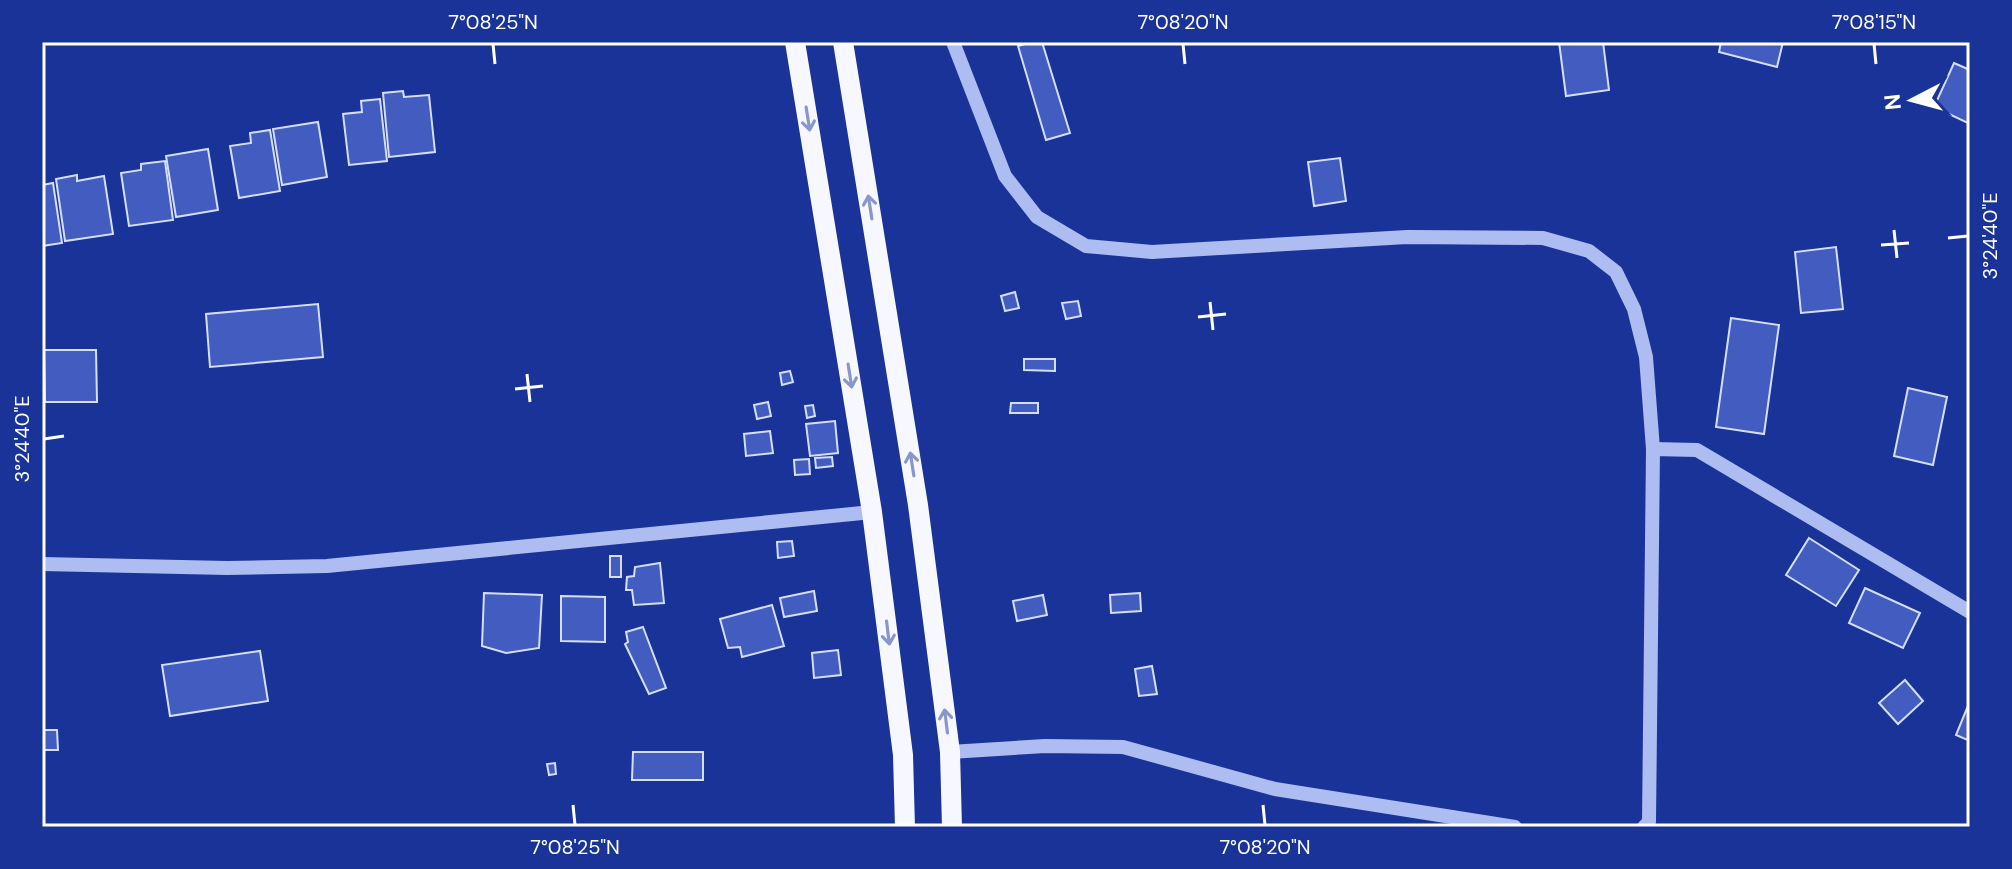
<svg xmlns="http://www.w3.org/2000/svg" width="2012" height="869" viewBox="0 0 2012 869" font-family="'DM Sans',sans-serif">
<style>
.building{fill:#425cbf;stroke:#d4ddfc;stroke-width:2}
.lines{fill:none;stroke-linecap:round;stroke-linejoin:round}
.minor{stroke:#adbcf1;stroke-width:14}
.major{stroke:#f7f8ff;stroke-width:20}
.oneway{stroke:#8896cc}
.ticks{fill:none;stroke:#fff;stroke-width:3}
.neatline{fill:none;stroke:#fff;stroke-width:3}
.ticks-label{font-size:20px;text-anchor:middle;fill:#fff}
</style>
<rect width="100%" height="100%" fill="#193398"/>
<g class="building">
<path d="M 1032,42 L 1042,42 L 1070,133 L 1046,140 L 1018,46 Z"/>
<path d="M 1559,42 L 1603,42 L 1609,90 L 1566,96 Z"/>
<path d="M 1721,42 L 1783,42 L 1777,67 L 1719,52 Z"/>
<path d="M 1954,63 L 1970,70 L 1970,124 L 1934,107 Z"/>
<path d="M 403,91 L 404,97 L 429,95 L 435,152 L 389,157 L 383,93 Z"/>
<path d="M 380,99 L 387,161 L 349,165 L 343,114 L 362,112 L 361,101 Z"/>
<path d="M 318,122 L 327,177 L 282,185 L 273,129 Z"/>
<path d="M 270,130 L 280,191 L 239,198 L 230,146 L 251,143 L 250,133 Z"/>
<path d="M 208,149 L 218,210 L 176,217 L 166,156 Z"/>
<path d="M 1340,158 L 1346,201 L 1314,206 L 1308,162 Z"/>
<path d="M 165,161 L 173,220 L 129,226 L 121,173 L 141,170 L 141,164 Z"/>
<path d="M 77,175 L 77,181 L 104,176 L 113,234 L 65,241 L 56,179 Z"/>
<path d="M 53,183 L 62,243 L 42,246 L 42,185 Z"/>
<path d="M 1836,247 L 1843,309 L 1801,313 L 1795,252 Z"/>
<path d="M 1015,292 L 1019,308 L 1005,311 L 1001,296 Z"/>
<path d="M 1078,301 L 1081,316 L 1066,319 L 1062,303 Z"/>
<path d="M 318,304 L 323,357 L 210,367 L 206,314 Z"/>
<path d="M 1731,318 L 1779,325 L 1764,434 L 1716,427 Z"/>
<path d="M 44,350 L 96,350 L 97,402 L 45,402 Z"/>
<path d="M 1024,359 L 1055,359 L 1055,371 L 1024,370 Z"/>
<path d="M 790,371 L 793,382 L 782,385 L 780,373 Z"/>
<path d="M 1908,388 L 1947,397 L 1933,465 L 1894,456 Z"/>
<path d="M 768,402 L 771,416 L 757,419 L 754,405 Z"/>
<path d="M 1011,403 L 1038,403 L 1038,413 L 1010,413 Z"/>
<path d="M 813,405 L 815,416 L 807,418 L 805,406 Z"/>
<path d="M 835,421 L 838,453 L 810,456 L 806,424 Z"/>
<path d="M 770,431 L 773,453 L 746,456 L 744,434 Z"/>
<path d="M 832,457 L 833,466 L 816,468 L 815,458 Z"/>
<path d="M 809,459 L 810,474 L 795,475 L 794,460 Z"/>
<path d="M 1809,538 L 1859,570 L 1836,606 L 1786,575 Z"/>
<path d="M 792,541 L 794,556 L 778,558 L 777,542 Z"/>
<rect x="610" y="556" width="11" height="21"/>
<path d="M 660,563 L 664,603 L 634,605 L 632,590 L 626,590 L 627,577 L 634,576 L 635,567 Z"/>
<path d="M 1865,588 L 1920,613 L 1903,648 L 1849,623 Z"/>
<path d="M 814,591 L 817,611 L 784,617 L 780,598 Z"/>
<path d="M 484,593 L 542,595 L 539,648 L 506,653 L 482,646 Z"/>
<path d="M 1140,593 L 1141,611 L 1111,613 L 1110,595 Z"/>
<path d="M 1043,595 L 1047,615 L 1017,621 L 1013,601 Z"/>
<path d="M 561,596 L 605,597 L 605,642 L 561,641 Z"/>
<path d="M 772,605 L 784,646 L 742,657 L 740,647 L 728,648 L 720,619 Z"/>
<path d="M 643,627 L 666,688 L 649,694 L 625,644 L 628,642 L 626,632 Z"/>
<path d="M 838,650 L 841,675 L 814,678 L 812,653 Z"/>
<path d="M 260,651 L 268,701 L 170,716 L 162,665 Z"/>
<path d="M 1152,666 L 1157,694 L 1139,696 L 1135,669 Z"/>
<path d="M 1905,680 L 1923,701 L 1898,724 L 1879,703 Z"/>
<path d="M 1970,701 L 1970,741 L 1956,735 Z"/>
<path d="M 42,730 L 57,730 L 58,750 L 42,750 Z"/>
<path d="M 633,752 L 703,752 L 703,780 L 632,780 Z"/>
<path d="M 555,763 L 556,774 L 549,775 L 547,764 Z"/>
</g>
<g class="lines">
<g class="minor">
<path d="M 953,42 L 1005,176 L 1037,217 L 1086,246 L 1152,252 L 1407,237 L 1543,238 L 1589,251 L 1616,272 L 1634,309 L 1646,357 L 1653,449"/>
<path d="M 42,564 L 227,568 L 327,566 L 872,512"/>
<path d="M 950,752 L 1045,746 L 1123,747 L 1275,789 L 1515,827"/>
<path d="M 1644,827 L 1649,822 L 1653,449 L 1697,450 L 1970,612"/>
</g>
<g class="major">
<path d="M 795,42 L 872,512 L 903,755 L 905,827"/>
<path d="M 843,42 L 918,505 L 950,752 L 952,827"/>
</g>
</g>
<defs><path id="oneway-shaft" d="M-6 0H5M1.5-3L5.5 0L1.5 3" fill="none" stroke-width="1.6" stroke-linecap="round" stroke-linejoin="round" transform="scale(2)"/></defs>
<g class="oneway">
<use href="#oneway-shaft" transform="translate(808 119) rotate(81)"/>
<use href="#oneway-shaft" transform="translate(870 207) rotate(-99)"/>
<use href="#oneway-shaft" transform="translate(850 376) rotate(81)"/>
<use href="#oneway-shaft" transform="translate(912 464) rotate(-99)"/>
<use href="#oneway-shaft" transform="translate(888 633) rotate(83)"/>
<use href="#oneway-shaft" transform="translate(946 721) rotate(-97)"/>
</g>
<path class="ticks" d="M 493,44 L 495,64M 1183,44 L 1185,64M 1874,44 L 1876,64M 1894,230 L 1897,258M 1948,238 L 1968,236M 1881,245 L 1909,243M 1210,302 L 1213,330M 1198,317 L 1226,314M 527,374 L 530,402M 515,389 L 543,386M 44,439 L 64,436M 573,805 L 575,825M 1263,805 L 1265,825"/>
<rect width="2012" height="869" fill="none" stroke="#193398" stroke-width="88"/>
<g transform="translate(1912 100) rotate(264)" stroke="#193398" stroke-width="6" paint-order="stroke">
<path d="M0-6L14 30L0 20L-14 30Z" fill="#ffffff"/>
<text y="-12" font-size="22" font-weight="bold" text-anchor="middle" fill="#ffffff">N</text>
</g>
<rect x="44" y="44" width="1924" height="781" class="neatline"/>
<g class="ticks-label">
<text x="493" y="29">7°08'25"N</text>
<text x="1183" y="29">7°08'20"N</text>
<text x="1874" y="29">7°08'15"N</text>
<text transform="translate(1990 236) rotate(-90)" y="7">3°24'40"E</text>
<text transform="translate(22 439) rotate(-90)" y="7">3°24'40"E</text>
<text x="575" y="854">7°08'25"N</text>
<text x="1265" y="854">7°08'20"N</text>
</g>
</svg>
